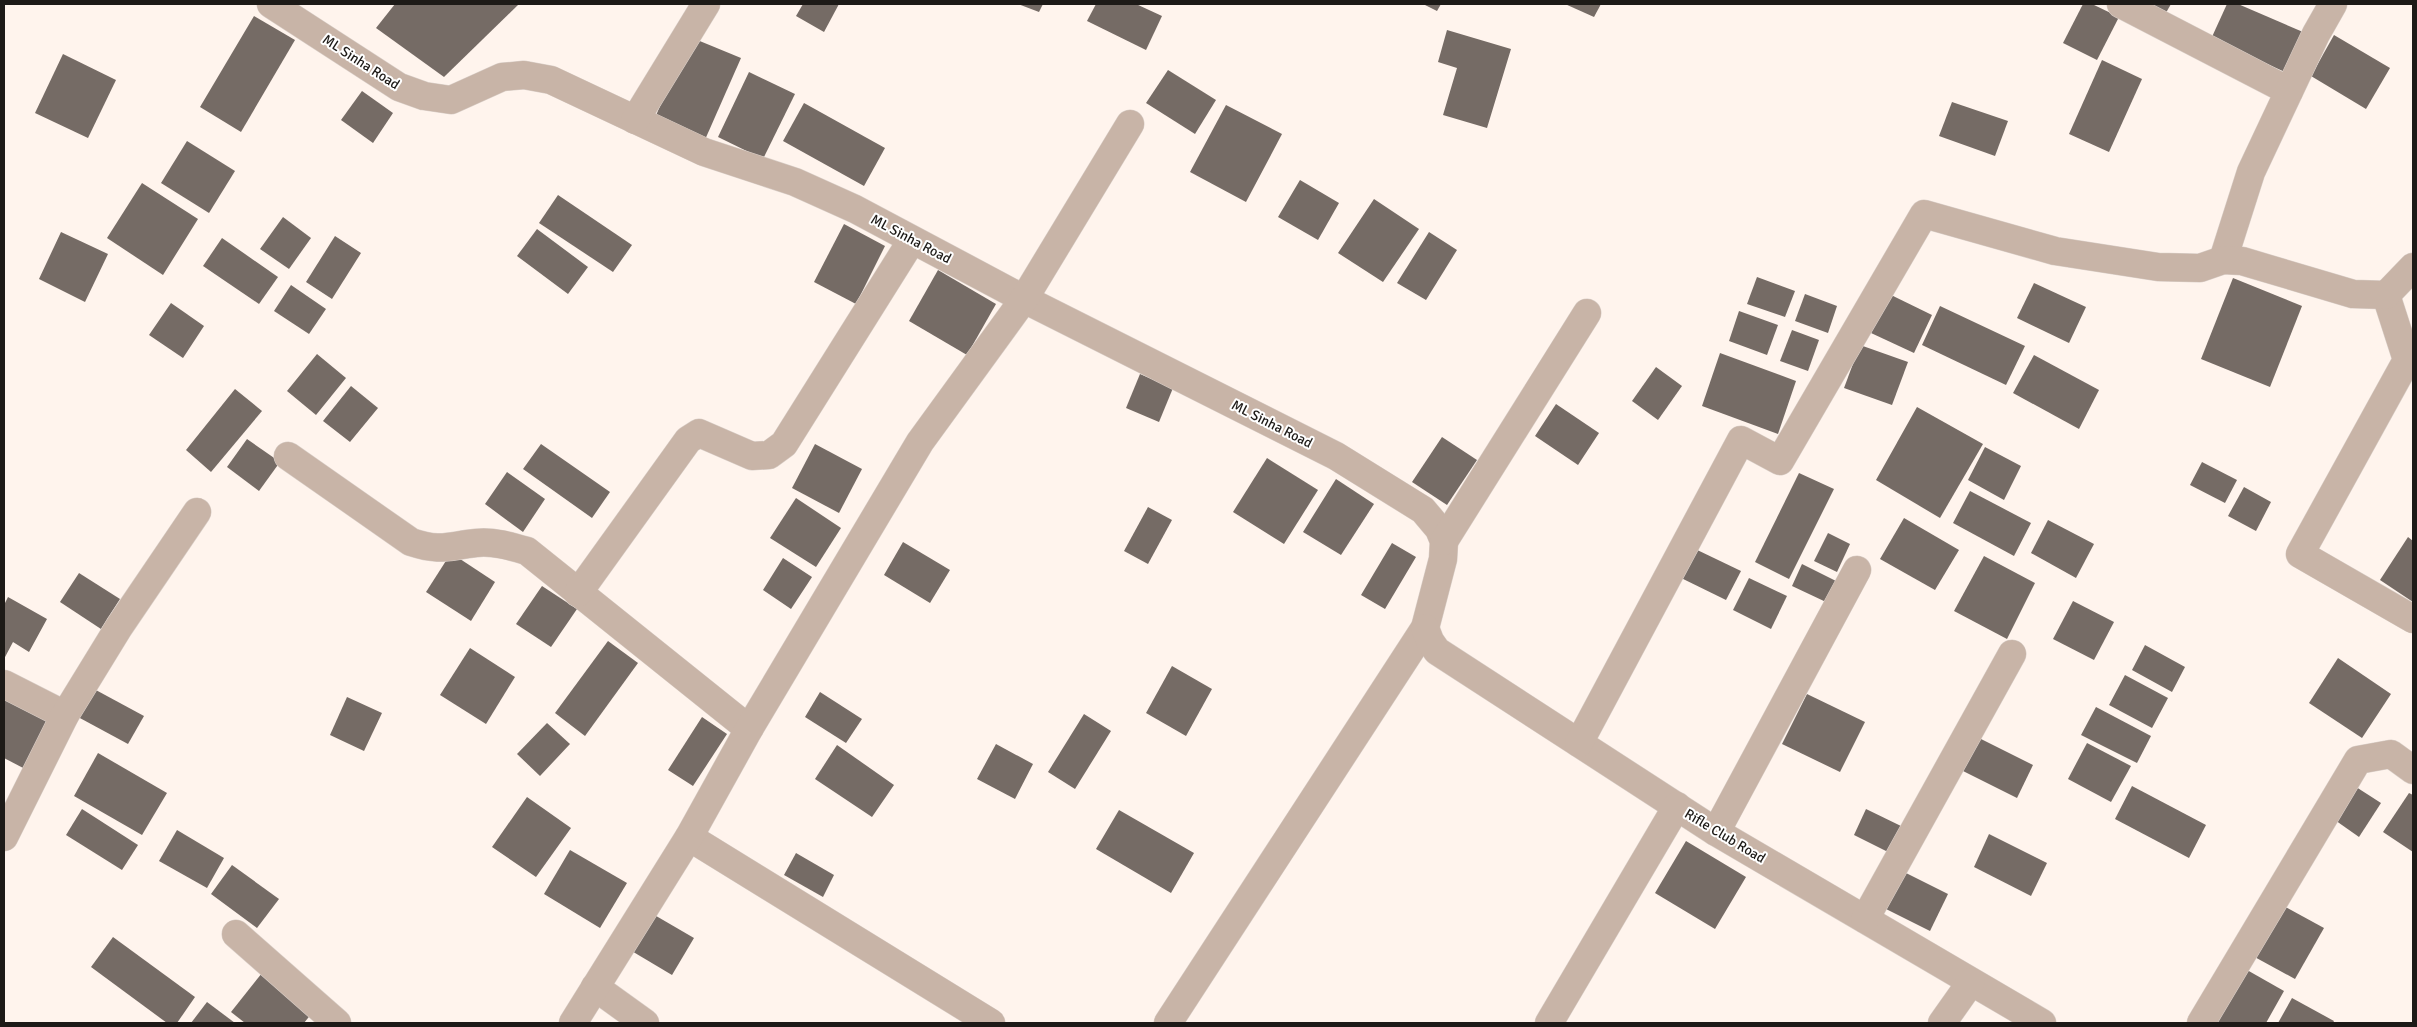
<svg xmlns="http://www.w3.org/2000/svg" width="2417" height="1027" viewBox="0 0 2417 1027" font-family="Signika,sans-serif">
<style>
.building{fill:#756b65}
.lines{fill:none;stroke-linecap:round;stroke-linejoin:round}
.minor-casing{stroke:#dbd1cb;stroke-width:29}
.minor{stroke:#c8b4a7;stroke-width:28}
.labels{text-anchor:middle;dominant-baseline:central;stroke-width:4;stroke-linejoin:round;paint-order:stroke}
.street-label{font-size:14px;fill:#1d1a17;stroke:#fff}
</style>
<rect width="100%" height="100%" fill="#fff4ed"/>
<g class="building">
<path d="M 395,4 L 519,4 L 444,77 L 376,28 Z"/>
<path d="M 803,4 L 839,4 L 824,32 L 796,16 Z"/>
<path d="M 1018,4 L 1043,4 L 1039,12 Z"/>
<path d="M 1096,4 L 1136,4 L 1162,16 L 1146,50 L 1087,21 Z"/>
<path d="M 1423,4 L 1441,4 L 1437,11 Z"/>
<path d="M 1565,4 L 1601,4 L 1594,17 Z"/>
<path d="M 2083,4 L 2092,4 L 2119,17 L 2097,60 L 2063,43 Z"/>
<path d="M 2140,4 L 2171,4 L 2163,18 Z"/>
<path d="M 2227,4 L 2238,4 L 2303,32 L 2285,72 L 2211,39 Z"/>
<path d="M 254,16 L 295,40 L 241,132 L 200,107 Z"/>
<path d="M 1447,30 L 1511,49 L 1487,128 L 1443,115 L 1457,68 L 1438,62 Z"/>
<path d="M 2334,35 L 2390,68 L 2366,109 L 2311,76 Z"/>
<path d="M 690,37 L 741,58 L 704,142 L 654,120 Z"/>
<path d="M 63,54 L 116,80 L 88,138 L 35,113 Z"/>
<path d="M 2102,60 L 2142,79 L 2109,152 L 2069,134 Z"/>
<path d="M 1168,70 L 1216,100 L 1195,134 L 1146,103 Z"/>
<path d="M 749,72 L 795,94 L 763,159 L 718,137 Z"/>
<path d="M 362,91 L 393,113 L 373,143 L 341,120 Z"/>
<path d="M 1952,102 L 2008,121 L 1995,156 L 1939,136 Z"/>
<path d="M 804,103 L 885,148 L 864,186 L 783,141 Z"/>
<path d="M 1226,105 L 1282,134 L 1246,202 L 1190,172 Z"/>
<path d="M 187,141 L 235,171 L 209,213 L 161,183 Z"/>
<path d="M 1300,180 L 1339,203 L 1318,240 L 1278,217 Z"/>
<path d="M 142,183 L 198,219 L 163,275 L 107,238 Z"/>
<path d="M 558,195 L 632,245 L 613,272 L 539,223 Z"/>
<path d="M 1374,199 L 1419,229 L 1383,282 L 1338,253 Z"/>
<path d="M 283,217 L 311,238 L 289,269 L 260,249 Z"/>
<path d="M 844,224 L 885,246 L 856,304 L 814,282 Z"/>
<path d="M 537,229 L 588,267 L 568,294 L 517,256 Z"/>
<path d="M 61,232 L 108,254 L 85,302 L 39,279 Z"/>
<path d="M 1429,232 L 1457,250 L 1426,300 L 1397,283 Z"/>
<path d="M 335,236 L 361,253 L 332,299 L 306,282 Z"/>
<path d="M 222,238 L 278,277 L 259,304 L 203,266 Z"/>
<path d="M 938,270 L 996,304 L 967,355 L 909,321 Z"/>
<path d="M 1757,277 L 1795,291 L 1785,317 L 1747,304 Z"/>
<path d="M 2233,278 L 2302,306 L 2270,387 L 2201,359 Z"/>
<path d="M 2034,283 L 2086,307 L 2069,343 L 2017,318 Z"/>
<path d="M 291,285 L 326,309 L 309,334 L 274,311 Z"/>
<path d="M 1805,294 L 1837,306 L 1828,333 L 1795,321 Z"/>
<path d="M 1889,294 L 1932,315 L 1914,353 L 1871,333 Z"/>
<path d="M 171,303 L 204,326 L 183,358 L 149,335 Z"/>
<path d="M 1940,306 L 2025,346 L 2006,385 L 1922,345 Z"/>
<path d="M 1739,311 L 1778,325 L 1767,355 L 1729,341 Z"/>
<path d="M 1792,330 L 1819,340 L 1808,371 L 1780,361 Z"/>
<path d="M 1860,345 L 1908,362 L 1892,405 L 1844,388 Z"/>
<path d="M 1720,353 L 1796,381 L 1778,434 L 1702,406 Z"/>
<path d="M 317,354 L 346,378 L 316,415 L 287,391 Z"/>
<path d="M 2034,355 L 2099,390 L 2079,429 L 2013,393 Z"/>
<path d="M 1656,367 L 1682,386 L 1658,420 L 1632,401 Z"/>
<path d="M 1140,374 L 1173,388 L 1159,422 L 1126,408 Z"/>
<path d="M 351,386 L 378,408 L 350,442 L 323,421 Z"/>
<path d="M 235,389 L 262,411 L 211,472 L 186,450 Z"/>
<path d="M 1556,404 L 1599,433 L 1578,465 L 1535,436 Z"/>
<path d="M 1917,407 L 1983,444 L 1940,518 L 1876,480 Z"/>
<path d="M 1442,437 L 1477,460 L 1447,505 L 1412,482 Z"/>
<path d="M 247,439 L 280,462 L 259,491 L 227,467 Z"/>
<path d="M 541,444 L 610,492 L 592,518 L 523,469 Z"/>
<path d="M 815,444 L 862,469 L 839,513 L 792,488 Z"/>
<path d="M 1985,447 L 2021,466 L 2004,500 L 1968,480 Z"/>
<path d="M 1267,458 L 1318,490 L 1284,544 L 1233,512 Z"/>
<path d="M 2202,462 L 2237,480 L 2225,503 L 2190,485 Z"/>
<path d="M 507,472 L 545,499 L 523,532 L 485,504 Z"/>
<path d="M 1799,473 L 1834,489 L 1789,579 L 1755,562 Z"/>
<path d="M 1336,479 L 1374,504 L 1341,555 L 1303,532 Z"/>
<path d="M 2244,487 L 2271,502 L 2256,531 L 2228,516 Z"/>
<path d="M 1970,491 L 2031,523 L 2014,556 L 1953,523 Z"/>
<path d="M 796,498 L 841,528 L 816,567 L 770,538 Z"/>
<path d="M 1148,507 L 1172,520 L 1148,564 L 1124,551 Z"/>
<path d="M 1904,518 L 1959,550 L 1935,590 L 1880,559 Z"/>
<path d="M 2048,520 L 2094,544 L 2076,578 L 2031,553 Z"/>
<path d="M 1828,533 L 1850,544 L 1837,572 L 1814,561 Z"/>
<path d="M 2408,537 L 2413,541 L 2413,602 L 2380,580 Z"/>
<path d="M 903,542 L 950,570 L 930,603 L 884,575 Z"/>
<path d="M 1392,543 L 1416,557 L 1385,609 L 1361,595 Z"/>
<path d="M 1691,547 L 1741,571 L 1726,600 L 1677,576 Z"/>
<path d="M 451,553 L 495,582 L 471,621 L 426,592 Z"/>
<path d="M 1984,556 L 2035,583 L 2007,639 L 1954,611 Z"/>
<path d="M 783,558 L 812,577 L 791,609 L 763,590 Z"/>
<path d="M 1802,564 L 1836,581 L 1826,602 L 1792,586 Z"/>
<path d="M 79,573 L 120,599 L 101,629 L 60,602 Z"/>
<path d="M 1749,578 L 1787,596 L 1771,629 L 1733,610 Z"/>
<path d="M 542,586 L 577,609 L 551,647 L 516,624 Z"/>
<path d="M 8,597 L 47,619 L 29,652 L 13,642 L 4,659 L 4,605 Z"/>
<path d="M 2073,601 L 2114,622 L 2094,660 L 2053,639 Z"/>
<path d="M 608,641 L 638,663 L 585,736 L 555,713 Z"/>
<path d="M 2145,645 L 2185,667 L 2172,692 L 2132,670 Z"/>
<path d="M 470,648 L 515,677 L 486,724 L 440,695 Z"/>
<path d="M 2338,658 L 2391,694 L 2362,738 L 2309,703 Z"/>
<path d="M 1172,666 L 1212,689 L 1186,736 L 1146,713 Z"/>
<path d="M 2125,675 L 2168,698 L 2152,728 L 2109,705 Z"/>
<path d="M 94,689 L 144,716 L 128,744 L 78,717 Z"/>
<path d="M 820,692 L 862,719 L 846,743 L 805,717 Z"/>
<path d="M 4,693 L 53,717 L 27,770 L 4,758 Z"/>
<path d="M 1807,694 L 1865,722 L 1840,772 L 1782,744 Z"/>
<path d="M 347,697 L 382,713 L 364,751 L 330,735 Z"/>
<path d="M 2096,707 L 2151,736 L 2137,763 L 2081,735 Z"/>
<path d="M 1084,714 L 1111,731 L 1075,789 L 1048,772 Z"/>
<path d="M 702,717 L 727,734 L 693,786 L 668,770 Z"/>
<path d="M 547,723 L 570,744 L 540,776 L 517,754 Z"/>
<path d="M 1975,736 L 2033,765 L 2017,798 L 1959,769 Z"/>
<path d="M 2087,743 L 2131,766 L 2111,802 L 2068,779 Z"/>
<path d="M 996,744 L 1033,764 L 1015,799 L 977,779 Z"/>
<path d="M 837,745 L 894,785 L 872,817 L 815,779 Z"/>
<path d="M 98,753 L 167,793 L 142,835 L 74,796 Z"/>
<path d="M 2353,785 L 2381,803 L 2359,837 L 2332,818 Z"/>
<path d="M 2132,786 L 2206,825 L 2189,858 L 2115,819 Z"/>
<path d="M 2409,793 L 2413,795 L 2413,852 L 2383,832 Z"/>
<path d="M 527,797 L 571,828 L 536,877 L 492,847 Z"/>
<path d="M 82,809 L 138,845 L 122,870 L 66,835 Z"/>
<path d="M 1866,809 L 1901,826 L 1888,852 L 1854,835 Z"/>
<path d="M 1119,810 L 1194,853 L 1171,893 L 1096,849 Z"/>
<path d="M 177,830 L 224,858 L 207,888 L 159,861 Z"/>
<path d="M 1989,834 L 2047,863 L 2031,896 L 1974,867 Z"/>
<path d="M 1686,841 L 1746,877 L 1715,929 L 1655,893 Z"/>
<path d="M 570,850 L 627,883 L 600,928 L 544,894 Z"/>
<path d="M 796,853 L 834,875 L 823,897 L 784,875 Z"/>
<path d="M 232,865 L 279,899 L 257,928 L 211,894 Z"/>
<path d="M 1902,871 L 1948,894 L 1930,931 L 1884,908 Z"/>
<path d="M 2280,904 L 2324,928 L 2295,979 L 2251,955 Z"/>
<path d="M 651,913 L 694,938 L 672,975 L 630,950 Z"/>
<path d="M 113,937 L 195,997 L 177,1023 L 167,1023 L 91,967 Z"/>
<path d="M 2240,966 L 2284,991 L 2266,1023 L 2209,1023 Z"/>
<path d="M 266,968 L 316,1008 L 304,1023 L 245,1023 L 231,1012 Z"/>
<path d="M 2292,998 L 2334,1021 L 2333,1023 L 2278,1023 Z"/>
<path d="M 207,1002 L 235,1023 L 191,1023 Z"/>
</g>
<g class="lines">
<g class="minor-casing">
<g id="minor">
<path d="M 271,4 L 399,87 L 424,96 L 451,100 L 502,77 L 524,75 L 551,80 L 704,152 L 795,182 L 855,209 L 1024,299 L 1336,456 L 1423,510 L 1439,529 L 1444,541 L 1443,559 L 1425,628 L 1168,1023"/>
<path d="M 2121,4 L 2289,91"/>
<path d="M 635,120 L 706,4"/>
<path d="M 2223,260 L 2251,172 L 2316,34 L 2333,4"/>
<path d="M 2386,295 L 2407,360 L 2300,554 L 2413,619"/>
<path d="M 288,456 L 411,542 C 442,552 447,546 476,543 C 493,541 510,546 527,551 L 749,729"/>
<path d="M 1444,541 L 1587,313"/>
<path d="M 578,593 L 688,440 L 699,433 L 752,456 L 769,455 L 784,444 L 912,240"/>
<path d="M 1425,628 L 1430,641 L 1437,651 L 1716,832 L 2042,1023"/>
<path d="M 4,684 L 65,715"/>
<path d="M 1579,743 L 1741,440 L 1780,461 L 1924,214 L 2055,251 L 2158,267 L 2200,268 L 2223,260 L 2242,261 L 2353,294 L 2386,295 L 2413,267"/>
<path d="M 1716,832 L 1857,570"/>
<path d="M 4,837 L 65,715 L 119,627 L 197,512"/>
<path d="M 689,837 L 991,1023"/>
<path d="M 1865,919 L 2012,654"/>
<path d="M 236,934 L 337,1023"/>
<path d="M 595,987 L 645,1023"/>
<path d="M 573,1023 L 689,837 L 749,729 L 920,442 L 1024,299 L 1130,124"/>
<path d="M 1549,1023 L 1677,806"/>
<path d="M 1942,1023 L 1971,982"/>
<path d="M 2201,1023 L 2358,760 L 2391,754 L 2413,770"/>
</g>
</g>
<use href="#minor" class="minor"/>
</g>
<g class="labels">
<g class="street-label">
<text transform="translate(361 62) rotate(33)">ML Sinha Road</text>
<text transform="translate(911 239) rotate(28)">ML Sinha Road</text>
<text transform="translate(1272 424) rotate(27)">ML Sinha Road</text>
<text transform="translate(1725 836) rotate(31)">Rifle Club Road</text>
</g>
</g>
<rect width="2417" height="1027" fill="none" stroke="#1d1a17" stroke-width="10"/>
</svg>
